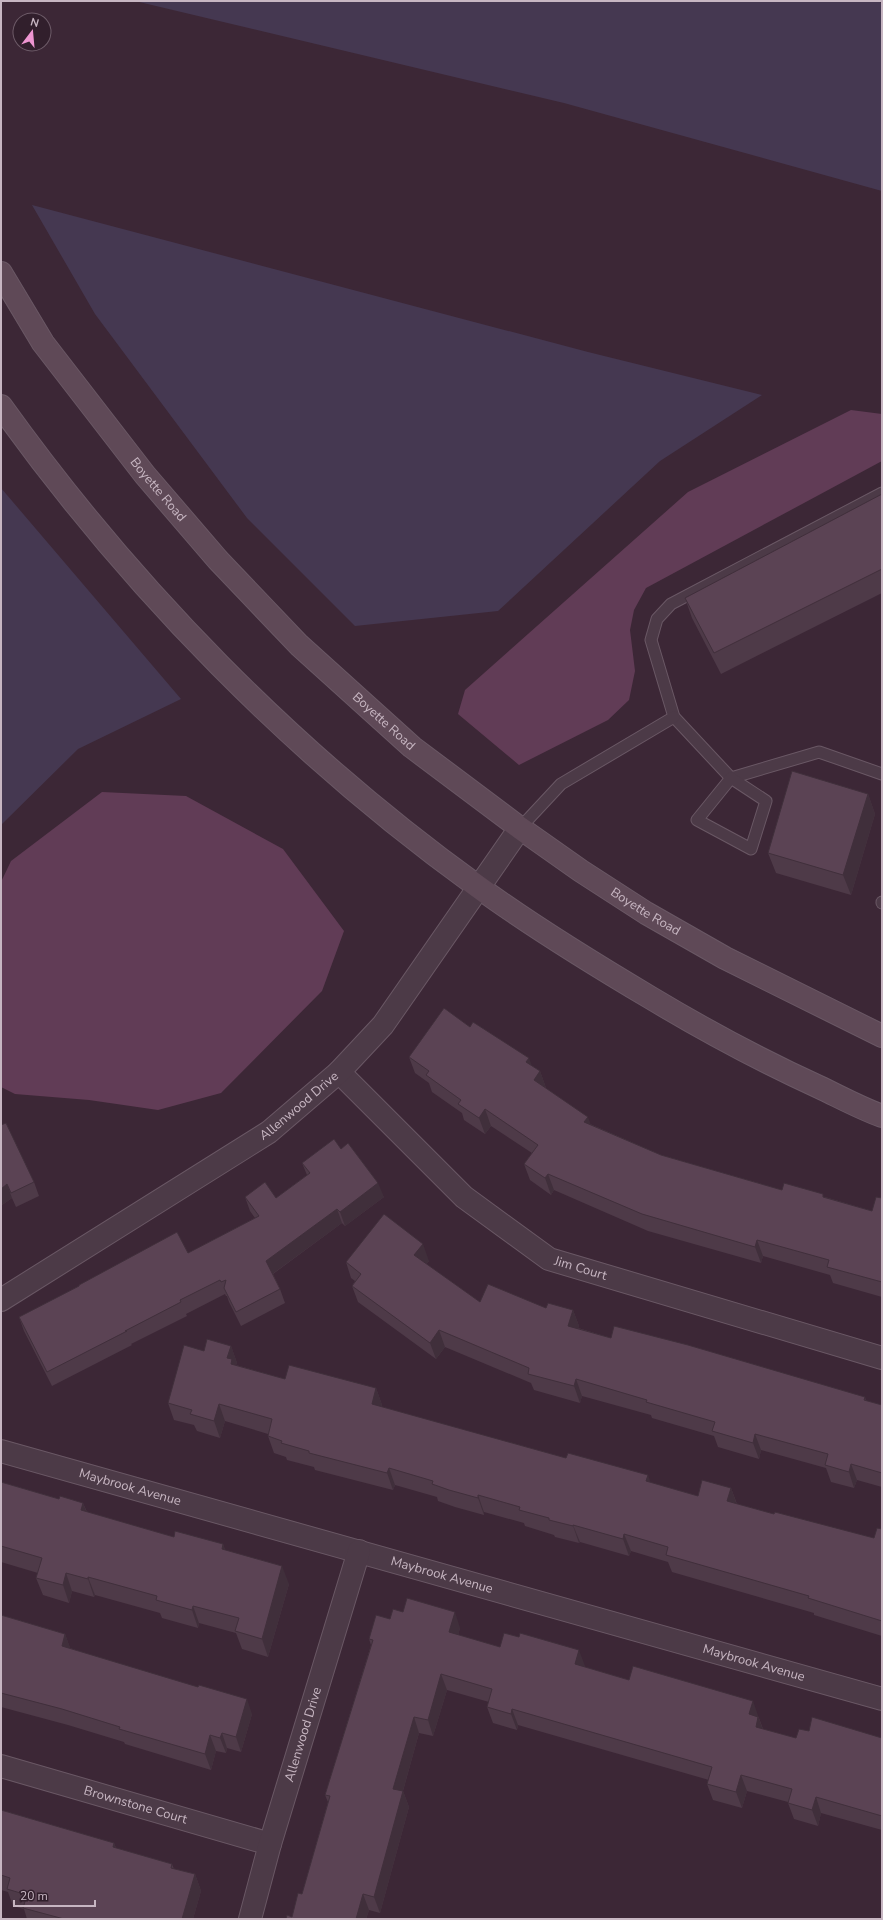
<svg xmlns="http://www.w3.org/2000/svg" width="883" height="1920" viewBox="0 0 883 1920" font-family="'Nunito Sans',sans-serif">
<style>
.green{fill:#453851}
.water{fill:#613c56}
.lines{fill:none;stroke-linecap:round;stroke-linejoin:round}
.lane-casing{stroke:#6a5865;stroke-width:13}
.street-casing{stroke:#6a5865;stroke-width:24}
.secondary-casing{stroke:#6a5865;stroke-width:24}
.lane{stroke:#4c3a47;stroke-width:11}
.street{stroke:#4c3a47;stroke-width:22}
.secondary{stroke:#5f4957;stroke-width:22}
.wall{fill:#4e3a48}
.shaded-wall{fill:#402f3b}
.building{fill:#5b4354;stroke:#402f3b}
.labels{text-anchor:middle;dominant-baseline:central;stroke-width:3;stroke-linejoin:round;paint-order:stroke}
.street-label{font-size:13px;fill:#c7b6c2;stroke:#311f2c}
</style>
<rect width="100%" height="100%" fill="#3c2736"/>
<g class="green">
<path d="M 135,1 L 879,1 L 882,4 L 882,191 L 564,103 Z"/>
<path d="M 32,205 L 588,352 L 762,395 L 660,461 L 498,611 L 355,626 L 247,518 L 95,314 Z"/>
<path d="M 1,488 L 181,699 L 78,749 L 1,825 Z"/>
</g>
<g class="water">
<path d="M 851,410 L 882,414 L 882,461 L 646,588 L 634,610 L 630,630 L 635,671 L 629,700 L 608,720 L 519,765 L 458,714 L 465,690 L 688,492 Z"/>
<path d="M 102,792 L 186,796 L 283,849 L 344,931 L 322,991 L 221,1093 L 158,1110 L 89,1100 L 15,1094 L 1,1087 L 1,882 L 11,861 Z"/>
</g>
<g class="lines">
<g class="lane-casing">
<g id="lane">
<path d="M 882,493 L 671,604 L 657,619 L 651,640 L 674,717 L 731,778 L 819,752 L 882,774"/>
<path d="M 731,778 L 766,801 L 751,849 L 697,820 Z"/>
<path d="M 520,828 L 561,784 L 674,717"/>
<path d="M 882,902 L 882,903"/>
</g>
</g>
<g class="street-casing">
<g id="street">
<path id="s1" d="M 339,1072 L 464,1197 L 549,1259 L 882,1358"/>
<path id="s2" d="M 1,1300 L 269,1132 L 339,1072 L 383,1025 L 520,828"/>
<path id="s3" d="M 1,1451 L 882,1699"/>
<path id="s4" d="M 1,1766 L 270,1844"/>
<path id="s5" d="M 250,1919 L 270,1844 L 359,1551"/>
</g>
</g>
<g class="secondary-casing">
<g id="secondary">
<path id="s6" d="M 1,273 L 43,343 L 145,475 L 218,560 L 299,645 L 412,747 L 520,828 L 581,871 L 646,913 L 725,958 L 882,1036"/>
<path d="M 1,406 C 132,589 294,754 477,886 C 533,927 592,963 651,998 C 706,1031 762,1061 819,1087 C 840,1097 860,1108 882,1116"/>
</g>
</g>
<use href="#lane" class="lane"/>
<use href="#street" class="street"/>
<use href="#secondary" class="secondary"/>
</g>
<g class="wall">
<path d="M 882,494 L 882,593 L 721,674 L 692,618 L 685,598 Z"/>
<path d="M 868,794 L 875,814 L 851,895 L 776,873 L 768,853 Z"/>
<path d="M 409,1057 L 532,1066 L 540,1071 L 546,1088 L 590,1124 L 661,1155 L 782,1190 L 825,1197 L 872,1211 L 882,1198 L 882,1297 L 833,1283 L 830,1275 L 763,1256 L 761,1263 L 648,1231 L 554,1190 L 551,1195 L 530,1180 L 524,1164 L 532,1153 L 491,1126 L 485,1134 L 464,1120 L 462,1113 L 432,1092 L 429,1083 L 415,1073 Z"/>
<path d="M 1,1125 L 34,1182 L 39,1196 L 16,1207 L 12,1198 L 2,1205 L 1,1203 Z"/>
<path d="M 341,1149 L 384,1197 L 345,1226 L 342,1223 L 273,1274 L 280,1289 L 285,1303 L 241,1326 L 229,1302 L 227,1296 L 226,1296 L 225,1294 L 186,1314 L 187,1316 L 131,1344 L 132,1345 L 52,1386 L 24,1331 L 19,1317 L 188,1253 L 255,1218 L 250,1211 L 245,1197 L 276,1198 L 307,1175 L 302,1163 Z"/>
<path d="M 429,1261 L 426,1264 L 480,1302 L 546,1308 L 573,1310 L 579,1326 L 578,1328 L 611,1338 L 865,1397 L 866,1401 L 882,1405 L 882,1487 L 857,1480 L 854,1488 L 831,1482 L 826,1468 L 761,1450 L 759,1459 L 718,1447 L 714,1436 L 652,1418 L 651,1415 L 582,1396 L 580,1403 L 534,1390 L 531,1383 L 445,1347 L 436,1359 L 358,1302 L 352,1286 L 355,1281 L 351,1278 L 346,1262 Z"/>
<path d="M 231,1346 L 237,1363 L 236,1365 L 285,1379 L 376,1388 L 382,1405 L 382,1407 L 698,1496 L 731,1488 L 737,1504 L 774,1514 L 874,1538 L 882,1529 L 882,1636 L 814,1615 L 814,1613 L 672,1572 L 668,1562 L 631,1551 L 629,1556 L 580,1542 L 579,1543 L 555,1537 L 554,1535 L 525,1526 L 524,1523 L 484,1512 L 484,1515 L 455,1507 L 438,1501 L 437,1497 L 395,1485 L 393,1490 L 315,1470 L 314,1467 L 287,1460 L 286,1457 L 274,1453 L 268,1436 L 268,1434 L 225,1421 L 220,1438 L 197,1431 L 194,1425 L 174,1420 L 168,1403 L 204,1351 Z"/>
<path d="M 1,1482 L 59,1499 L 83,1503 L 87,1512 L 174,1537 L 223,1544 L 225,1550 L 289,1584 L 268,1657 L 242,1649 L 236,1633 L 199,1623 L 198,1628 L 162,1618 L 160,1613 L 95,1595 L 94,1597 L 72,1591 L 69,1603 L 43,1595 L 36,1578 L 38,1573 L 1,1562 Z"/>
<path d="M 1,1615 L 65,1634 L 70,1648 L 252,1714 L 241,1752 L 227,1748 L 226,1753 L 216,1751 L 211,1770 L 125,1744 L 124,1742 L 68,1725 L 1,1707 Z"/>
<path d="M 390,1619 L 460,1628 L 458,1635 L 500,1647 L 585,1666 L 584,1667 L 759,1717 L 759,1718 L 763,1729 L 796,1738 L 809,1731 L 882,1738 L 882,1830 L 821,1813 L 818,1826 L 794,1819 L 788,1803 L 788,1802 L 747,1791 L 742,1808 L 713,1800 L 707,1784 L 709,1780 L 518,1725 L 517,1730 L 493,1723 L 487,1707 L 489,1702 L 447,1690 L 433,1736 L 419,1733 L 403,1791 L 409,1807 L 380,1913 L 369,1910 L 366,1919 L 286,1919 L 292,1917 L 302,1894 L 328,1802 L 325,1795 L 371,1645 L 369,1639 Z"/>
<path d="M 1,1810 L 114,1843 L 116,1848 L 172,1864 L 174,1869 L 195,1874 L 201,1891 L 193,1919 L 27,1919 L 24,1909 L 13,1906 L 8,1892 L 1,1890 Z"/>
</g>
<g class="shaded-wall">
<path d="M 868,794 L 875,814 L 851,895 L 843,875 Z"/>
<path d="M 529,1058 L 535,1074 L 526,1062 Z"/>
<path d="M 540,1071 L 546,1088 L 534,1080 Z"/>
<path d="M 485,1109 L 491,1126 L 485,1134 L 479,1118 Z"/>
<path d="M 588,1117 L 594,1133 L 584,1122 Z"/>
<path d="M 548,1174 L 554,1190 L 551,1195 L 545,1178 Z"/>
<path d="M 378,1183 L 384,1197 L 345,1226 L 340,1212 Z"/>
<path d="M 7,1184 L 12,1198 L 2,1205 L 1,1203 L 1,1189 Z"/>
<path d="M 337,1209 L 342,1223 L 271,1275 L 266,1261 Z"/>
<path d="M 757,1240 L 763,1256 L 761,1263 L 755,1247 Z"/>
<path d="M 423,1244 L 429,1261 L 420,1271 L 414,1255 Z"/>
<path d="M 573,1310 L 579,1326 L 574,1342 L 568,1326 Z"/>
<path d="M 439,1330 L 445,1347 L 436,1359 L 430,1343 Z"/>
<path d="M 231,1346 L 237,1363 L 235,1368 L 238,1376 L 227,1358 Z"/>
<path d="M 576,1379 L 582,1396 L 580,1403 L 574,1386 Z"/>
<path d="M 376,1388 L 382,1405 L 378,1421 L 372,1404 Z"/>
<path d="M 219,1404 L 225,1421 L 220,1438 L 214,1421 Z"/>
<path d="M 755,1434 L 761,1450 L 759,1459 L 753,1443 Z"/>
<path d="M 851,1464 L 857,1480 L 854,1488 L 849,1472 Z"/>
<path d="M 389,1468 L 395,1485 L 393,1490 L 387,1473 Z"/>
<path d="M 648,1475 L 654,1492 L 646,1481 Z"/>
<path d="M 731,1488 L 737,1505 L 727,1501 Z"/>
<path d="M 478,1495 L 484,1512 L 484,1515 L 478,1498 Z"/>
<path d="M 83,1503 L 90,1521 L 81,1510 Z"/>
<path d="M 573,1525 L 580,1542 L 579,1543 L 573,1526 Z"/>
<path d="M 624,1534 L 631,1551 L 629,1556 L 623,1539 Z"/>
<path d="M 223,1544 L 230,1562 L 222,1549 Z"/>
<path d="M 282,1566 L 289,1584 L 268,1657 L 262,1639 Z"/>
<path d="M 66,1573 L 72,1591 L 69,1603 L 63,1585 Z"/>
<path d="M 88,1577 L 95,1595 L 94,1597 L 88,1579 Z"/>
<path d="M 193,1606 L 199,1623 L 198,1628 L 192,1610 Z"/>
<path d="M 455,1612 L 460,1628 L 455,1648 L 449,1632 Z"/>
<path d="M 65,1634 L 71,1650 L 62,1646 Z"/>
<path d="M 579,1650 L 585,1666 L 581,1680 L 575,1664 Z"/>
<path d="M 441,1674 L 447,1690 L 433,1736 L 428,1720 Z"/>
<path d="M 247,1699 L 252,1714 L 241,1752 L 236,1737 Z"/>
<path d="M 753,1701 L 764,1733 L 762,1743 L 749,1714 Z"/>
<path d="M 512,1709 L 518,1725 L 517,1730 L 511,1714 Z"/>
<path d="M 414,1717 L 419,1733 L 399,1805 L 393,1789 Z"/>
<path d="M 222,1733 L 227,1748 L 226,1753 L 220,1738 Z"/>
<path d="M 210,1735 L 216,1751 L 211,1770 L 205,1754 Z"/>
<path d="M 741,1775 L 747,1791 L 742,1808 L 736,1792 Z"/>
<path d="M 403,1791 L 409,1807 L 380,1913 L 374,1897 Z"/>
<path d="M 816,1797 L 821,1813 L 818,1826 L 812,1810 Z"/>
<path d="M 114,1843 L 120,1859 L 113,1847 Z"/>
<path d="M 195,1874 L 201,1891 L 193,1919 L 182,1919 Z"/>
<path d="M 363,1894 L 369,1910 L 366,1919 L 356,1919 Z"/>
</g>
<g class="building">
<path d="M 882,494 L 882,569 L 714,653 L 685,598 Z"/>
<path d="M 792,771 L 868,794 L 843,875 L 768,853 Z"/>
<path d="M 444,1008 L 470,1027 L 473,1022 L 529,1058 L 526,1062 L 540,1071 L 534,1080 L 588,1117 L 584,1122 L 661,1155 L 782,1190 L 784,1183 L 823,1194 L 823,1197 L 872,1211 L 876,1197 L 882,1198 L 882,1282 L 827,1267 L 829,1260 L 757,1240 L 755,1247 L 642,1214 L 548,1174 L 545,1178 L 524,1164 L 538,1145 L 485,1109 L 479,1118 L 458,1104 L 461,1100 L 426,1075 L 429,1071 L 409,1057 Z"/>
<path d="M 6,1123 L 34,1182 L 11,1193 L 7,1184 L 1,1189 L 1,1125 Z"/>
<path d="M 334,1139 L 341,1149 L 348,1143 L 378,1183 L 340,1212 L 337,1209 L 266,1261 L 280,1289 L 236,1312 L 224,1288 L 226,1280 L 221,1282 L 220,1280 L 180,1300 L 181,1302 L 125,1331 L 127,1331 L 47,1372 L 19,1317 L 79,1286 L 79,1285 L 177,1232 L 188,1253 L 259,1216 L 245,1197 L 265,1182 L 276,1198 L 310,1173 L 302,1163 Z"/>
<path d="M 384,1214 L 423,1244 L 414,1255 L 480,1302 L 488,1284 L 546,1308 L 548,1303 L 573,1310 L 568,1326 L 611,1338 L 614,1326 L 688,1345 L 865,1397 L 864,1400 L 882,1405 L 882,1473 L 851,1464 L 849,1472 L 825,1465 L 828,1454 L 755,1434 L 753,1443 L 712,1431 L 715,1422 L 646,1402 L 647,1400 L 576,1379 L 574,1386 L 528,1374 L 529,1368 L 439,1330 L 430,1343 L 352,1286 L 361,1274 L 346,1262 Z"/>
<path d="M 207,1339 L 231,1346 L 227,1358 L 232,1359 L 231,1364 L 285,1379 L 289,1365 L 376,1388 L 372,1404 L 566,1458 L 568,1453 L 648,1475 L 646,1481 L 698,1496 L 702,1480 L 731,1488 L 727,1501 L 774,1514 L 775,1512 L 874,1538 L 877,1528 L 882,1529 L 882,1621 L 808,1598 L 809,1596 L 666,1555 L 668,1547 L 624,1534 L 623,1539 L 573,1525 L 573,1526 L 549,1520 L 549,1518 L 519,1510 L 520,1507 L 478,1495 L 478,1498 L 449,1490 L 432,1484 L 433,1481 L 389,1468 L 387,1473 L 309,1453 L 309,1451 L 281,1443 L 282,1441 L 268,1436 L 272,1419 L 219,1404 L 214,1421 L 190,1414 L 192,1410 L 168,1403 L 184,1345 L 204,1351 Z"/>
<path d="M 1,1482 L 59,1499 L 60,1496 L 83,1503 L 81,1510 L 174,1537 L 175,1531 L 223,1544 L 222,1549 L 282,1566 L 262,1639 L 235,1631 L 239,1618 L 193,1606 L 192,1610 L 156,1600 L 157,1596 L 88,1577 L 88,1579 L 66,1573 L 63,1585 L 36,1578 L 42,1558 L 1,1546 Z"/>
<path d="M 407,1598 L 455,1612 L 449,1632 L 500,1647 L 504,1633 L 519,1637 L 520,1633 L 579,1650 L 575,1664 L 629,1680 L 633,1666 L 753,1701 L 749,1714 L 758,1717 L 756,1727 L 796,1738 L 799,1729 L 809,1731 L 812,1717 L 882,1738 L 882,1816 L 816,1797 L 812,1810 L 788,1803 L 792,1789 L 741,1775 L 736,1792 L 707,1784 L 712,1767 L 512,1709 L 511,1714 L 487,1707 L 492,1689 L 441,1674 L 428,1720 L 414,1717 L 393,1789 L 403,1791 L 374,1897 L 363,1894 L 356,1919 L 286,1919 L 287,1915 L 292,1917 L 298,1893 L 302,1894 L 330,1796 L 325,1795 L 373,1640 L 369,1639 L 376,1615 L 390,1619 L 393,1609 L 403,1612 Z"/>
<path d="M 1,1615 L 65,1634 L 62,1646 L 198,1687 L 199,1685 L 247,1699 L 236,1737 L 222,1733 L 220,1738 L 210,1735 L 205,1754 L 119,1729 L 120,1727 L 62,1709 L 1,1693 Z"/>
<path d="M 1,1810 L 114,1843 L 113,1847 L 172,1864 L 171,1868 L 195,1874 L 182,1919 L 64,1919 L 23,1908 L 27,1895 L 7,1889 L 10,1878 L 1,1875 Z"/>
</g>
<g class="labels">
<g class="street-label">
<text stroke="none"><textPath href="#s6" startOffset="268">Boyette Road</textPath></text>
<text stroke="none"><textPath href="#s6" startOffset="592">Boyette Road</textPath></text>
<text stroke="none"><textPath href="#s6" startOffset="916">Boyette Road</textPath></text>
<text stroke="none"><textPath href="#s2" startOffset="356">Allenwood Drive</textPath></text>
<text stroke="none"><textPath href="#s1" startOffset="315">Jim Court</textPath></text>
<text stroke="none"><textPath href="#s3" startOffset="134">Maybrook Avenue</textPath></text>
<text stroke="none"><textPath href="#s3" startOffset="458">Maybrook Avenue</textPath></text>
<text stroke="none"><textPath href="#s3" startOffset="782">Maybrook Avenue</textPath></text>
<text stroke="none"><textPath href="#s5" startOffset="192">Allenwood Drive</textPath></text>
<text stroke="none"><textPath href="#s4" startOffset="140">Brownstone Court</textPath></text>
</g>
</g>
<rect width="883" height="1920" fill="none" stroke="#c7b6c2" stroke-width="4"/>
<g transform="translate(32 32) rotate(16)"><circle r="19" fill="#311f2c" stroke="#6d5b68"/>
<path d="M0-3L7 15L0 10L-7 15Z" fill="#ee95d1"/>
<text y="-6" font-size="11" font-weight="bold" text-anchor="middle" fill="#c7b6c2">N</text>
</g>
<path d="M14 1900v6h81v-6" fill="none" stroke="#c7b6c2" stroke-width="2"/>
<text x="20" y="1900" font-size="12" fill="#c7b6c2" stroke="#311f2c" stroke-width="3" paint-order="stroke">20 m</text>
</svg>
